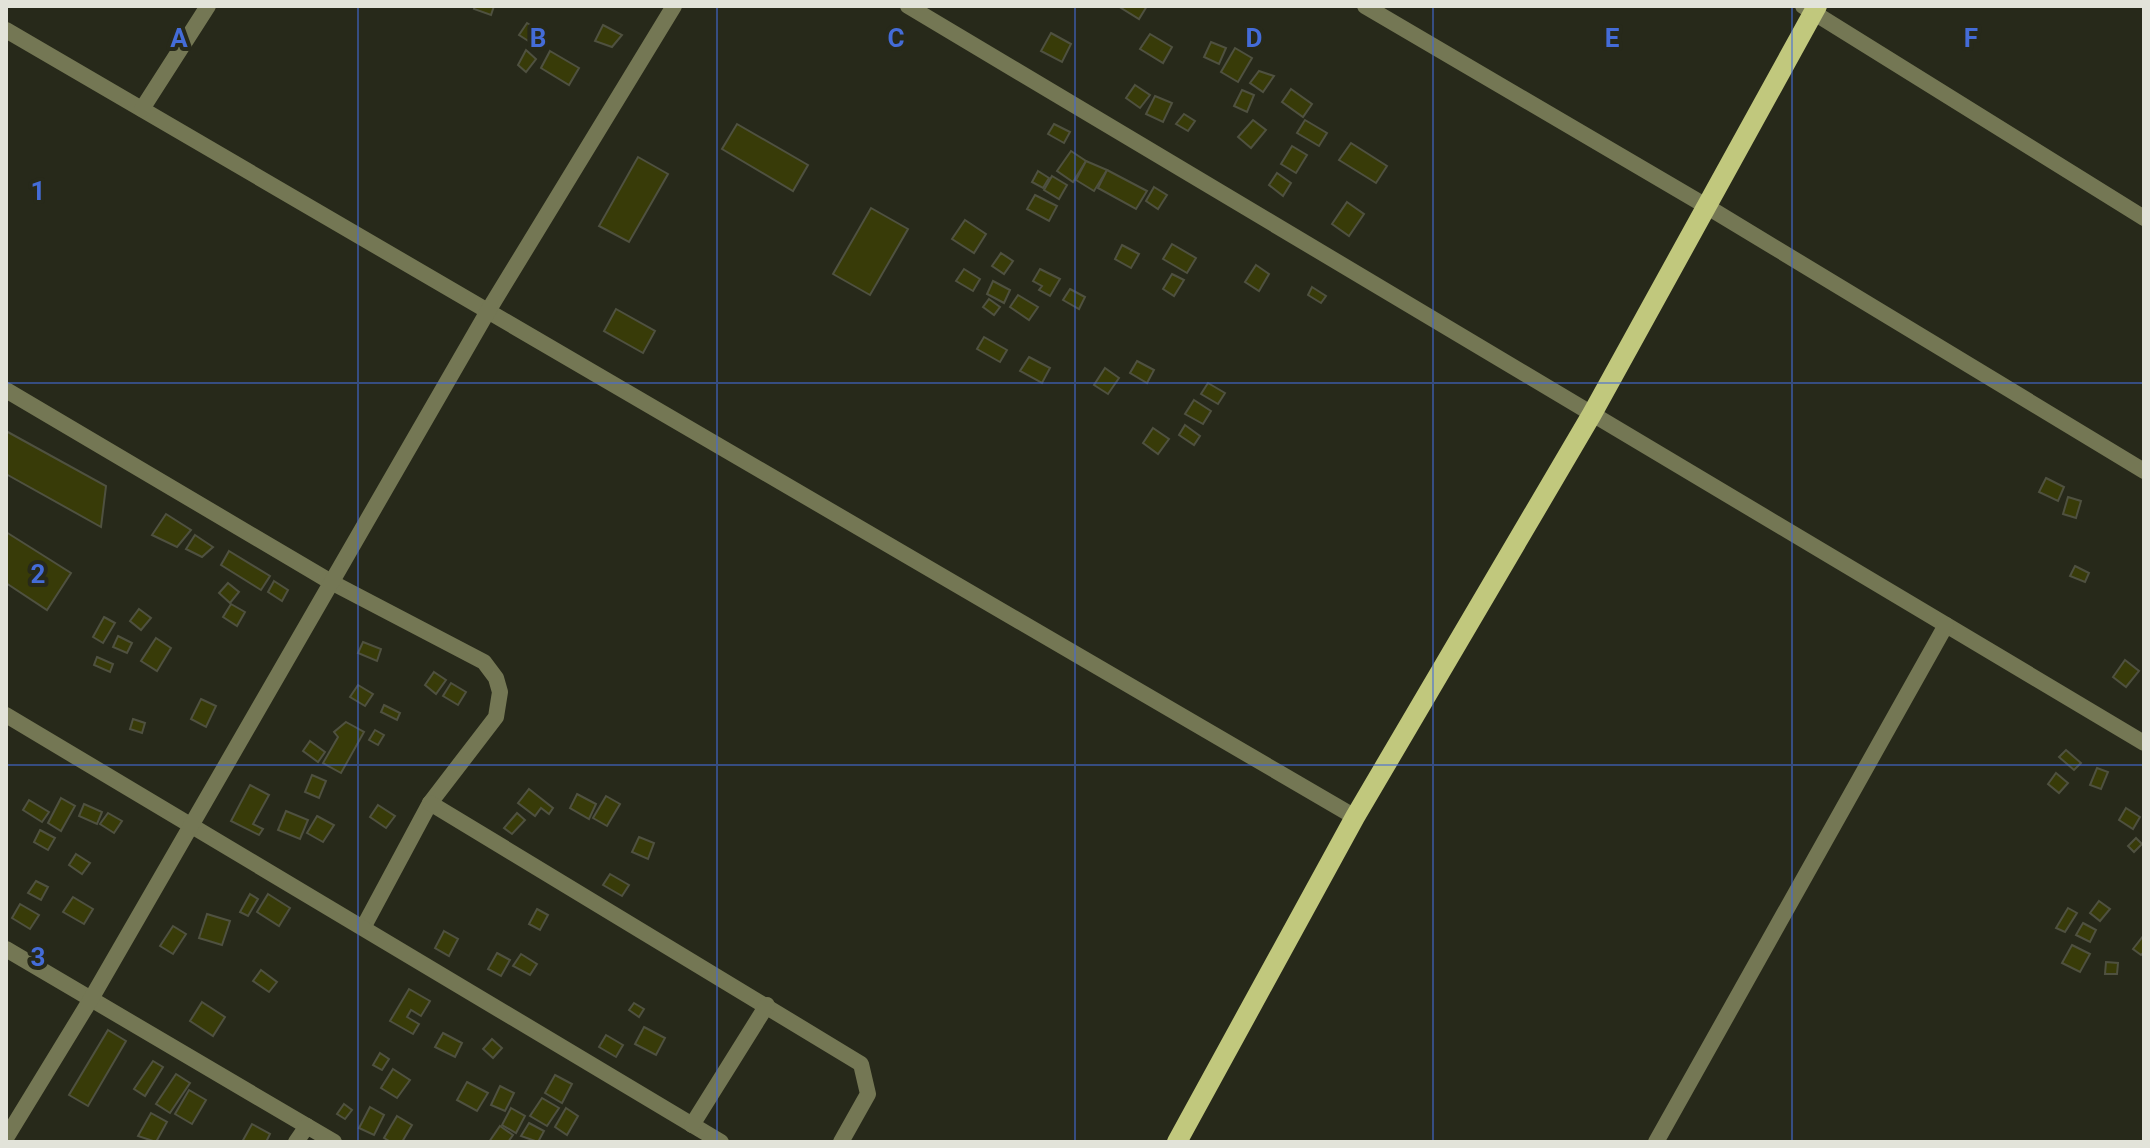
<svg xmlns="http://www.w3.org/2000/svg" width="2150" height="1148" viewBox="0 0 2150 1148" font-family="Roboto,sans-serif">
<style>
.building{fill:#383b08;stroke:#4f5140;stroke-width:2}
.lines{fill:none;stroke-linecap:round;stroke-linejoin:round}
.street{stroke:#747754;stroke-width:16}
.primary{stroke:#c1c87d;stroke-width:20}
.grid{fill:none;stroke:#446cd8;stroke-width:2;stroke-opacity:0.55}
.grid-label{font-size:26px;text-anchor:middle;font-weight:bold;fill:#446cd8;stroke:#27291a;stroke-width:8;stroke-linejoin:round;paint-order:stroke}
</style>
<rect width="100%" height="100%" fill="#27291a"/>
<g class="building">
<path d="M 475,6 L 494,6 L 491,15 L 474,9 Z"/>
<path d="M 1118,6 L 1147,6 L 1139,19 Z"/>
<path d="M 527,23 L 540,31 L 530,42 L 519,35 Z"/>
<path d="M 603,25 L 622,35 L 612,47 L 595,41 Z"/>
<path d="M 1051,33 L 1071,44 L 1062,62 L 1041,51 Z"/>
<path d="M 1150,34 L 1172,47 L 1163,63 L 1140,49 Z"/>
<path d="M 1211,42 L 1226,48 L 1219,64 L 1204,57 Z"/>
<path d="M 1235,48 L 1252,58 L 1238,82 L 1221,72 Z"/>
<path d="M 526,50 L 536,59 L 526,72 L 518,65 Z"/>
<path d="M 550,51 L 579,68 L 569,85 L 541,68 Z"/>
<path d="M 1259,71 L 1274,76 L 1263,92 L 1250,83 Z"/>
<path d="M 1135,85 L 1150,95 L 1140,108 L 1126,98 Z"/>
<path d="M 1291,89 L 1312,104 L 1303,117 L 1282,102 Z"/>
<path d="M 1242,90 L 1254,95 L 1247,112 L 1234,106 Z"/>
<path d="M 1155,96 L 1172,103 L 1163,122 L 1146,114 Z"/>
<path d="M 1184,114 L 1195,121 L 1188,131 L 1176,124 Z"/>
<path d="M 1253,120 L 1266,130 L 1251,148 L 1238,137 Z"/>
<path d="M 1305,120 L 1327,133 L 1319,146 L 1297,133 Z"/>
<path d="M 737,124 L 808,165 L 793,191 L 722,149 Z"/>
<path d="M 1054,124 L 1070,132 L 1064,143 L 1048,134 Z"/>
<path d="M 1351,143 L 1387,166 L 1376,183 L 1339,160 Z"/>
<path d="M 1292,146 L 1307,155 L 1296,173 L 1281,164 Z"/>
<path d="M 1071,151 L 1086,161 L 1073,182 L 1057,171 Z"/>
<path d="M 638,157 L 668,174 L 629,242 L 599,226 Z"/>
<path d="M 1086,161 L 1107,170 L 1094,191 L 1076,180 Z"/>
<path d="M 1107,170 L 1147,191 L 1136,209 L 1098,188 Z"/>
<path d="M 1038,171 L 1049,178 L 1043,188 L 1032,182 Z"/>
<path d="M 1277,173 L 1291,183 L 1283,196 L 1269,185 Z"/>
<path d="M 1052,176 L 1067,185 L 1059,199 L 1044,190 Z"/>
<path d="M 1154,187 L 1167,195 L 1158,209 L 1146,201 Z"/>
<path d="M 1035,195 L 1057,206 L 1049,221 L 1027,209 Z"/>
<path d="M 1347,202 L 1364,214 L 1349,236 L 1332,224 Z"/>
<path d="M 871,208 L 908,229 L 870,295 L 833,274 Z"/>
<path d="M 965,220 L 986,234 L 974,253 L 952,239 Z"/>
<path d="M 1172,244 L 1196,258 L 1187,273 L 1163,259 Z"/>
<path d="M 1122,245 L 1139,254 L 1131,268 L 1115,259 Z"/>
<path d="M 1001,253 L 1013,261 L 1004,274 L 992,266 Z"/>
<path d="M 1256,265 L 1269,274 L 1259,291 L 1245,282 Z"/>
<path d="M 964,269 L 980,279 L 973,291 L 956,281 Z"/>
<path d="M 1040,269 L 1060,279 L 1050,296 L 1039,290 L 1042,286 L 1033,281 Z"/>
<path d="M 1172,274 L 1184,280 L 1174,296 L 1163,289 Z"/>
<path d="M 993,281 L 1010,290 L 1004,303 L 987,294 Z"/>
<path d="M 1312,287 L 1326,296 L 1321,303 L 1308,295 Z"/>
<path d="M 1070,289 L 1085,297 L 1079,309 L 1063,300 Z"/>
<path d="M 1018,295 L 1038,307 L 1029,320 L 1010,307 Z"/>
<path d="M 989,299 L 1000,307 L 994,315 L 983,307 Z"/>
<path d="M 616,309 L 655,331 L 643,353 L 604,331 Z"/>
<path d="M 984,337 L 1007,350 L 1000,362 L 977,349 Z"/>
<path d="M 1029,357 L 1050,368 L 1042,383 L 1020,371 Z"/>
<path d="M 1137,361 L 1154,370 L 1147,383 L 1130,373 Z"/>
<path d="M 1105,368 L 1119,378 L 1108,394 L 1094,385 Z"/>
<path d="M 1208,383 L 1225,393 L 1218,404 L 1201,394 Z"/>
<path d="M 1194,400 L 1211,411 L 1203,424 L 1185,414 Z"/>
<path d="M 1185,425 L 1200,436 L 1194,445 L 1179,435 Z"/>
<path d="M 1153,428 L 1169,439 L 1158,454 L 1143,443 Z"/>
<path d="M 6,431 L 106,486 L 101,527 L 6,474 Z"/>
<path d="M 2046,478 L 2064,487 L 2058,501 L 2039,492 Z"/>
<path d="M 2068,497 L 2081,501 L 2076,518 L 2063,514 Z"/>
<path d="M 166,514 L 191,530 L 177,547 L 152,535 Z"/>
<path d="M 6,532 L 71,573 L 47,610 L 6,583 Z"/>
<path d="M 195,535 L 213,547 L 202,557 L 186,549 Z"/>
<path d="M 229,551 L 270,576 L 261,590 L 221,565 Z"/>
<path d="M 2075,566 L 2089,573 L 2085,582 L 2070,576 Z"/>
<path d="M 274,581 L 288,590 L 282,601 L 268,592 Z"/>
<path d="M 228,583 L 239,592 L 230,603 L 219,593 Z"/>
<path d="M 231,604 L 245,612 L 237,626 L 223,617 Z"/>
<path d="M 139,609 L 151,618 L 141,630 L 130,621 Z"/>
<path d="M 104,617 L 115,623 L 103,643 L 93,637 Z"/>
<path d="M 118,636 L 132,643 L 127,653 L 113,647 Z"/>
<path d="M 156,638 L 171,648 L 157,671 L 141,661 Z"/>
<path d="M 363,642 L 381,649 L 377,661 L 358,653 Z"/>
<path d="M 97,657 L 113,664 L 110,672 L 94,665 Z"/>
<path d="M 2125,660 L 2139,671 L 2126,687 L 2113,677 Z"/>
<path d="M 434,672 L 446,680 L 436,694 L 425,685 Z"/>
<path d="M 451,683 L 466,692 L 458,705 L 443,696 Z"/>
<path d="M 358,685 L 373,694 L 365,706 L 350,697 Z"/>
<path d="M 201,699 L 216,706 L 206,727 L 191,719 Z"/>
<path d="M 384,705 L 400,713 L 397,720 L 381,712 Z"/>
<path d="M 133,719 L 145,723 L 142,733 L 130,729 Z"/>
<path d="M 346,722 L 364,732 L 341,773 L 323,763 L 338,737 L 334,732 Z"/>
<path d="M 375,730 L 384,735 L 378,745 L 369,740 Z"/>
<path d="M 310,741 L 325,752 L 318,762 L 303,751 Z"/>
<path d="M 2066,750 L 2081,763 L 2074,770 L 2059,757 Z"/>
<path d="M 2097,768 L 2108,772 L 2101,789 L 2090,785 Z"/>
<path d="M 2056,773 L 2068,783 L 2059,793 L 2048,784 Z"/>
<path d="M 312,775 L 326,781 L 319,798 L 305,792 Z"/>
<path d="M 250,785 L 269,795 L 253,824 L 263,829 L 259,835 L 231,821 Z"/>
<path d="M 529,789 L 553,808 L 549,814 L 541,808 L 535,816 L 518,803 Z"/>
<path d="M 577,794 L 596,804 L 589,819 L 570,808 Z"/>
<path d="M 606,796 L 620,804 L 607,826 L 593,818 Z"/>
<path d="M 61,798 L 75,806 L 61,831 L 48,823 Z"/>
<path d="M 29,800 L 49,812 L 42,822 L 23,810 Z"/>
<path d="M 84,804 L 102,812 L 97,824 L 79,816 Z"/>
<path d="M 378,805 L 395,816 L 386,828 L 370,817 Z"/>
<path d="M 2126,808 L 2140,817 L 2133,829 L 2119,820 Z"/>
<path d="M 286,811 L 308,820 L 300,839 L 278,830 Z"/>
<path d="M 108,813 L 122,821 L 114,833 L 100,824 Z"/>
<path d="M 517,813 L 525,820 L 512,834 L 504,828 Z"/>
<path d="M 317,816 L 334,825 L 323,842 L 307,833 Z"/>
<path d="M 40,830 L 55,838 L 48,850 L 34,842 Z"/>
<path d="M 639,837 L 654,843 L 648,859 L 632,852 Z"/>
<path d="M 2136,838 L 2142,844 L 2134,852 L 2128,846 Z"/>
<path d="M 76,854 L 90,863 L 82,874 L 69,865 Z"/>
<path d="M 610,874 L 629,885 L 622,896 L 603,885 Z"/>
<path d="M 36,881 L 48,887 L 41,900 L 28,893 Z"/>
<path d="M 250,894 L 258,899 L 248,916 L 240,912 Z"/>
<path d="M 268,894 L 290,908 L 279,926 L 257,912 Z"/>
<path d="M 73,897 L 93,909 L 84,924 L 63,912 Z"/>
<path d="M 2099,901 L 2110,909 L 2100,921 L 2090,913 Z"/>
<path d="M 20,904 L 39,915 L 30,929 L 12,918 Z"/>
<path d="M 2068,908 L 2077,913 L 2065,932 L 2056,928 Z"/>
<path d="M 537,909 L 548,915 L 540,930 L 529,924 Z"/>
<path d="M 207,914 L 230,921 L 222,945 L 199,938 Z"/>
<path d="M 2083,923 L 2096,930 L 2090,942 L 2076,935 Z"/>
<path d="M 173,926 L 186,934 L 173,954 L 160,946 Z"/>
<path d="M 444,931 L 458,939 L 449,956 L 435,948 Z"/>
<path d="M 2144,935 L 2144,952 L 2141,955 L 2133,949 Z"/>
<path d="M 2072,945 L 2090,954 L 2080,972 L 2062,963 Z"/>
<path d="M 497,953 L 510,960 L 501,976 L 488,969 Z"/>
<path d="M 521,954 L 537,964 L 530,975 L 513,966 Z"/>
<path d="M 2106,962 L 2118,963 L 2117,974 L 2105,974 Z"/>
<path d="M 261,970 L 277,982 L 269,992 L 253,981 Z"/>
<path d="M 409,989 L 430,1001 L 421,1016 L 411,1010 L 407,1017 L 419,1024 L 413,1034 L 390,1021 Z"/>
<path d="M 202,1002 L 225,1017 L 213,1036 L 190,1021 Z"/>
<path d="M 634,1003 L 644,1009 L 639,1017 L 629,1010 Z"/>
<path d="M 644,1027 L 665,1038 L 656,1055 L 635,1044 Z"/>
<path d="M 108,1030 L 126,1041 L 88,1106 L 69,1095 Z"/>
<path d="M 443,1033 L 462,1043 L 455,1057 L 435,1047 Z"/>
<path d="M 606,1035 L 623,1045 L 616,1057 L 599,1047 Z"/>
<path d="M 492,1039 L 502,1048 L 493,1058 L 483,1049 Z"/>
<path d="M 380,1053 L 389,1059 L 382,1070 L 373,1065 Z"/>
<path d="M 153,1061 L 163,1067 L 145,1096 L 134,1089 Z"/>
<path d="M 393,1069 L 410,1080 L 397,1098 L 381,1088 Z"/>
<path d="M 176,1074 L 190,1083 L 170,1113 L 156,1104 Z"/>
<path d="M 555,1075 L 572,1084 L 562,1103 L 545,1093 Z"/>
<path d="M 467,1082 L 488,1093 L 477,1111 L 457,1100 Z"/>
<path d="M 500,1086 L 514,1093 L 505,1111 L 491,1105 Z"/>
<path d="M 189,1090 L 206,1100 L 192,1124 L 175,1114 Z"/>
<path d="M 542,1098 L 559,1108 L 547,1126 L 530,1116 Z"/>
<path d="M 344,1104 L 352,1110 L 345,1119 L 337,1114 Z"/>
<path d="M 370,1107 L 384,1115 L 374,1135 L 359,1128 Z"/>
<path d="M 511,1108 L 525,1116 L 516,1133 L 502,1125 Z"/>
<path d="M 566,1108 L 578,1116 L 567,1135 L 555,1127 Z"/>
<path d="M 151,1113 L 167,1122 L 156,1142 L 138,1136 Z"/>
<path d="M 397,1116 L 412,1125 L 402,1142 L 391,1142 L 384,1138 Z"/>
<path d="M 529,1123 L 544,1131 L 538,1142 L 521,1136 Z"/>
<path d="M 252,1124 L 270,1134 L 266,1142 L 242,1142 Z"/>
<path d="M 500,1126 L 513,1135 L 508,1142 L 489,1142 Z"/>
</g>
<g class="lines">
<g class="street">
<path d="M 908,6 L 2144,743"/>
<path d="M 1365,6 L 1706,206 L 2144,471"/>
<path d="M 1803,6 L 2144,218"/>
<path d="M 6,30 L 1355,817"/>
<path d="M 142,109 L 208,6"/>
<path d="M 6,390 L 331,582 L 484,662 L 496,678 L 500,692 L 496,717 L 430,803 L 364,926"/>
<path d="M 6,715 L 721,1142"/>
<path d="M 430,803 L 861,1064 L 868,1094 L 841,1142"/>
<path d="M 6,949 L 334,1142"/>
<path d="M 692,1125 L 767,1005"/>
<path d="M 6,1138 L 91,999 L 488,311 L 674,6"/>
<path d="M 296,1142 L 307,1126"/>
<path d="M 1656,1142 L 1946,625"/>
</g>
<path class="primary" d="M 1177,1142 L 1355,817 L 1592,414 L 1817,6"/>
</g>
<path class="grid" d="M 358,6 L 358,1142M 717,6 L 717,1142M 1075,6 L 1075,1142M 1433,6 L 1433,1142M 1792,6 L 1792,1142M 6,383 L 2144,383M 6,765 L 2144,765"/>
<g class="grid-label">
<text x="179" y="47">A</text>
<text x="538" y="47">B</text>
<text x="896" y="47">C</text>
<text x="1254" y="47">D</text>
<text x="1612" y="47">E</text>
<text x="1971" y="47">F</text>
<text x="38" y="200">1</text>
<text x="38" y="583">2</text>
<text x="38" y="966">3</text>
</g>
<rect width="2150" height="1148" fill="none" stroke="#e2e3d9" stroke-width="16"/>
</svg>
